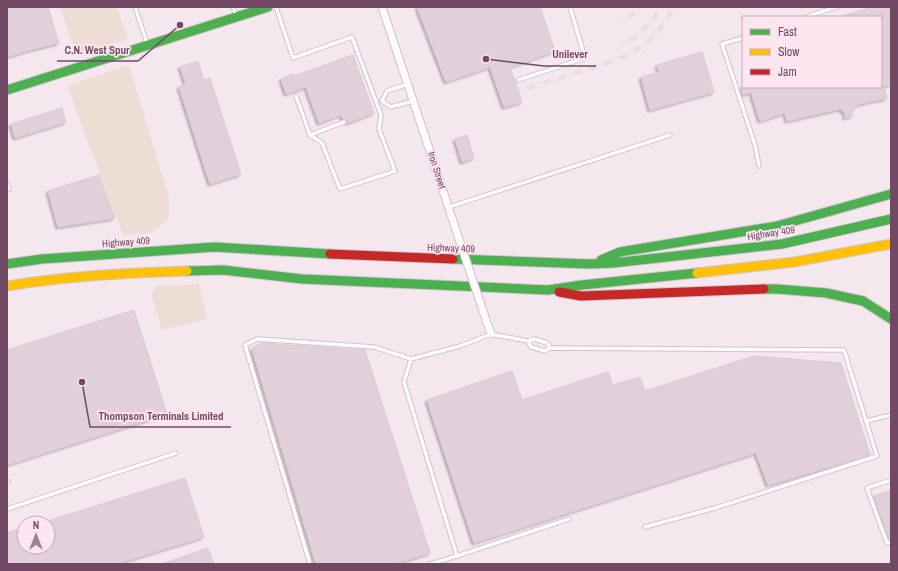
<svg xmlns="http://www.w3.org/2000/svg" width="898" height="571" viewBox="0 0 898 571" font-family="'Archivo Narrow',sans-serif">
<style>
.green{fill:#edddd5}
.building{fill:#e1cfda;stroke:#ddc9d6;filter:url(#shadow)}
.lines{fill:none;stroke-linecap:round;stroke-linejoin:round}
.lane-casing{stroke:#d3c2cd;stroke-width:5.5}
.street-casing{stroke:#d3c2cd;stroke-width:9}
.fast-casing{stroke:#d5c3ce;stroke-width:11}
.slow-casing{stroke:#d5c3ce;stroke-width:11}
.jam-casing{stroke:#d5c3ce;stroke-width:11}
.lane{stroke:#fefbfc;stroke-width:3.5}
.street{stroke:#fefbfc;stroke-width:7}
.fast{stroke:#4caf50;stroke-width:9}
.slow{stroke:#ffc107;stroke-width:9}
.jam{stroke:#c62828;stroke-width:9}
.rail-casing{stroke:#e1e1e4;stroke-width:4}
.rail{stroke:#fee6f1;stroke-width:2.5;stroke-dasharray:8;stroke-linecap:butt}
.street-bridge-casing{stroke:#d3c2cd;stroke-width:9;stroke-linecap:butt}
.street-bridge{stroke:#fefbfc;stroke-width:7}
.labels{text-anchor:middle;dominant-baseline:central;stroke-width:3.5;stroke-linejoin:round;paint-order:stroke}
.street-label{font-size:10px;fill:#714965;stroke:#fee6f1}
.leader{fill:none;stroke:#714965;stroke-width:1.5}
.callout-dot{fill:#714965;stroke:#fee6f1;stroke-width:1.5}
.callout-label{font-size:11px;text-anchor:middle;font-weight:bold;fill:#714965;stroke:#fee6f1;stroke-width:3.5;stroke-linejoin:round;paint-order:stroke}
</style>
<defs>
<filter id="shadow"><feDropShadow dx="-2" dy="2" stdDeviation="1" flood-color="#0004"/></filter>
</defs>
<rect width="100%" height="100%" fill="#f5e7ee"/>
<g class="green">
<path d="M 60,7 L 117,7 L 128,39 L 76,55 Z"/>
<path d="M 129,65 L 169,198 L 169,218 L 151,233 L 123,235 L 67,86 Z"/>
<path d="M 199,284 L 207,319 L 162,330 L 151,294 L 157,286 Z"/>
</g>
<g class="building">
<path d="M 7,7 L 48,7 L 59,43 L 30,50 L 7,57 Z"/>
<path d="M 417,7 L 540,7 L 555,51 L 510,67 L 522,102 L 504,107 L 490,67 L 446,82 Z"/>
<path d="M 871,7 L 891,7 L 891,84 L 882,87 L 884,87 L 887,98 L 859,104 L 851,112 L 853,115 L 845,118 L 845,113 L 840,109 L 787,121 L 785,113 L 760,121 L 751,92 L 743,95 L 741,87 L 881,87 L 881,17 L 844,17 L 844,16 Z"/>
<path d="M 702,52 L 714,92 L 650,110 L 641,77 L 659,72 L 657,65 Z"/>
<path d="M 353,55 L 374,113 L 347,123 L 347,120 L 343,119 L 341,115 L 319,123 L 306,87 L 286,94 L 281,79 L 293,74 L 294,76 Z"/>
<path d="M 198,61 L 204,80 L 210,78 L 241,174 L 210,184 L 179,87 L 186,84 L 180,67 Z"/>
<path d="M 62,108 L 66,122 L 15,138 L 11,124 Z"/>
<path d="M 467,135 L 474,158 L 462,162 L 455,139 Z"/>
<path d="M 99,175 L 115,218 L 58,227 L 48,191 Z"/>
<path d="M 134,310 L 167,414 L 7,465 L 7,350 Z"/>
<path d="M 261,343 L 365,350 L 430,553 L 394,564 L 316,564 L 252,349 Z"/>
<path d="M 754,356 L 841,363 L 870,455 L 768,485 L 756,453 L 474,543 L 427,400 L 512,371 L 522,400 L 608,372 L 613,385 L 640,377 L 645,391 Z"/>
<path d="M 185,478 L 204,537 L 116,564 L 7,564 L 7,533 L 24,528 L 24,547 L 48,547 L 48,521 Z"/>
<path d="M 891,490 L 891,539 L 889,539 L 874,496 Z"/>
<path d="M 208,548 L 214,564 L 165,564 L 165,563 Z"/>
</g>
<g class="lines">
<g class="lane-casing">
<g id="lane">
<path d="M 135,7 L 147,43"/>
<path d="M 233,7 L 236,16"/>
<path d="M 276,7 L 293,58 L 352,37 L 381,115 L 379,129 L 395,171 L 340,189 L 322,143 L 310,135 L 296,96"/>
<path d="M 806,17 L 836,7"/>
<path d="M 743,38 L 722,44 L 755,145 L 759,166"/>
<path d="M 518,80 L 585,58 L 570,7"/>
<path d="M 382,101 L 391,107 L 413,101"/>
<path d="M 382,101 L 387,91 L 408,84"/>
<path d="M 310,135 L 344,122"/>
<path d="M 7,182 L 9,189 L 7,189"/>
<path d="M 449,207 L 670,135"/>
<path d="M 528,341 L 531,347 L 545,351 L 550,348 L 844,350 L 877,456 L 715,508 L 645,527"/>
<path d="M 550,348 L 547,343 L 534,339 L 528,341 L 491,334 L 460,346 L 411,359 L 404,382 L 457,556 L 569,519"/>
<path d="M 866,421 L 891,415"/>
<path d="M 891,480 L 867,488 L 887,543 L 891,542"/>
<path d="M 7,482 L 8,482"/>
<path d="M 7,509 L 176,453"/>
<path d="M 310,564 L 245,345 L 257,339 L 374,347 L 411,359"/>
<path d="M 430,564 L 457,556"/>
</g>
</g>
<g class="street-casing">
<g id="street">
<path d="M 382,7 L 455,227"/>
<path d="M 482,308 L 491,334"/>
</g>
</g>
<g class="fast-casing">
<g id="fast">
<path d="M 7,90 L 268,7"/>
<path d="M 453,259 L 590,264 L 613,263 L 782,244 L 891,219"/>
<path d="M 601,260 L 620,252 L 777,226 L 891,194"/>
<path d="M 7,264 L 42,259 L 215,247 L 330,254"/>
<path d="M 187,271 L 223,270 L 302,279 L 548,290 L 582,285 L 697,273"/>
<path d="M 764,289 L 777,289 L 826,293 L 863,301 L 891,319"/>
</g>
</g>
<g class="slow-casing">
<g id="slow">
<path d="M 697,273 L 794,262 L 891,244"/>
<path d="M 7,286 C 67,276 126,273 187,271"/>
</g>
</g>
<g class="jam-casing">
<g id="jam">
<path d="M 330,254 L 453,259"/>
<path d="M 559,292 L 581,296 L 764,289"/>
</g>
</g>
<use href="#lane" class="lane"/>
<use href="#street" class="street"/>
<use href="#fast" class="fast"/>
<use href="#slow" class="slow"/>
<use href="#jam" class="jam"/>
<g class="rail-casing">
<g id="rail">
<path d="M 623,23 L 640,7"/>
<path d="M 623,44 L 634,38 L 654,19 L 659,7"/>
<path d="M 520,90 C 540,84 561,78 582,71 C 622,59 655,49 673,7"/>
</g>
</g>
<use href="#rail" class="rail"/>
<g class="street-bridge-casing">
<path id="street-bridge" d="M 455,227 L 482,308"/>
</g>
<use href="#street-bridge" class="street-bridge"/>
</g>
<g class="labels">
<g class="street-label">
<text transform="translate(437 170) rotate(72)">Iron Street</text>
<text transform="translate(771 233) rotate(-9)">Highway 409</text>
<text transform="translate(126 242) rotate(-4)">Highway 409</text>
<text transform="translate(451 248) rotate(2)">Highway 409</text>
</g>
</g>
<path class="leader" d="M180 25L138 61H57M486 59L544 66H596M82 382L90 427H231"/>
<g class="callout-dot">
<circle cx="180" cy="25" r="4"/>
<circle cx="486" cy="59" r="4"/>
<circle cx="82" cy="382" r="4"/>
</g>
<g class="callout-label">
<text x="97" y="54">C.N. West Spur</text>
<text x="570" y="58">Unilever</text>
<text x="161" y="420">Thompson Terminals Limited</text>
</g>
<rect width="898" height="571" fill="none" stroke="#714965" stroke-width="16"/>
<rect x="742" y="16" width="140" height="72" fill="#fee6f1" stroke="#c6a7b9"/>
<rect x="750" y="29" width="20" height="6" fill="#4caf50" stroke="#c6a7b9"/>
<text x="778" y="36" font-size="12" fill="#714965">Fast</text>
<rect x="750" y="49" width="20" height="6" fill="#ffc107" stroke="#c6a7b9"/>
<text x="778" y="56" font-size="12" fill="#714965">Slow</text>
<rect x="750" y="69" width="20" height="6" fill="#c62828" stroke="#c6a7b9"/>
<text x="778" y="76" font-size="12" fill="#714965">Jam</text>
<g transform="translate(36 535)"><circle r="19" fill="#fee6f1" stroke="#c6a7b9"/>
<path d="M0-3L7 15L0 10L-7 15Z" fill="#9f8095"/>
<text y="-6" font-size="11" font-weight="bold" text-anchor="middle" fill="#714965">N</text>
</g>
</svg>
